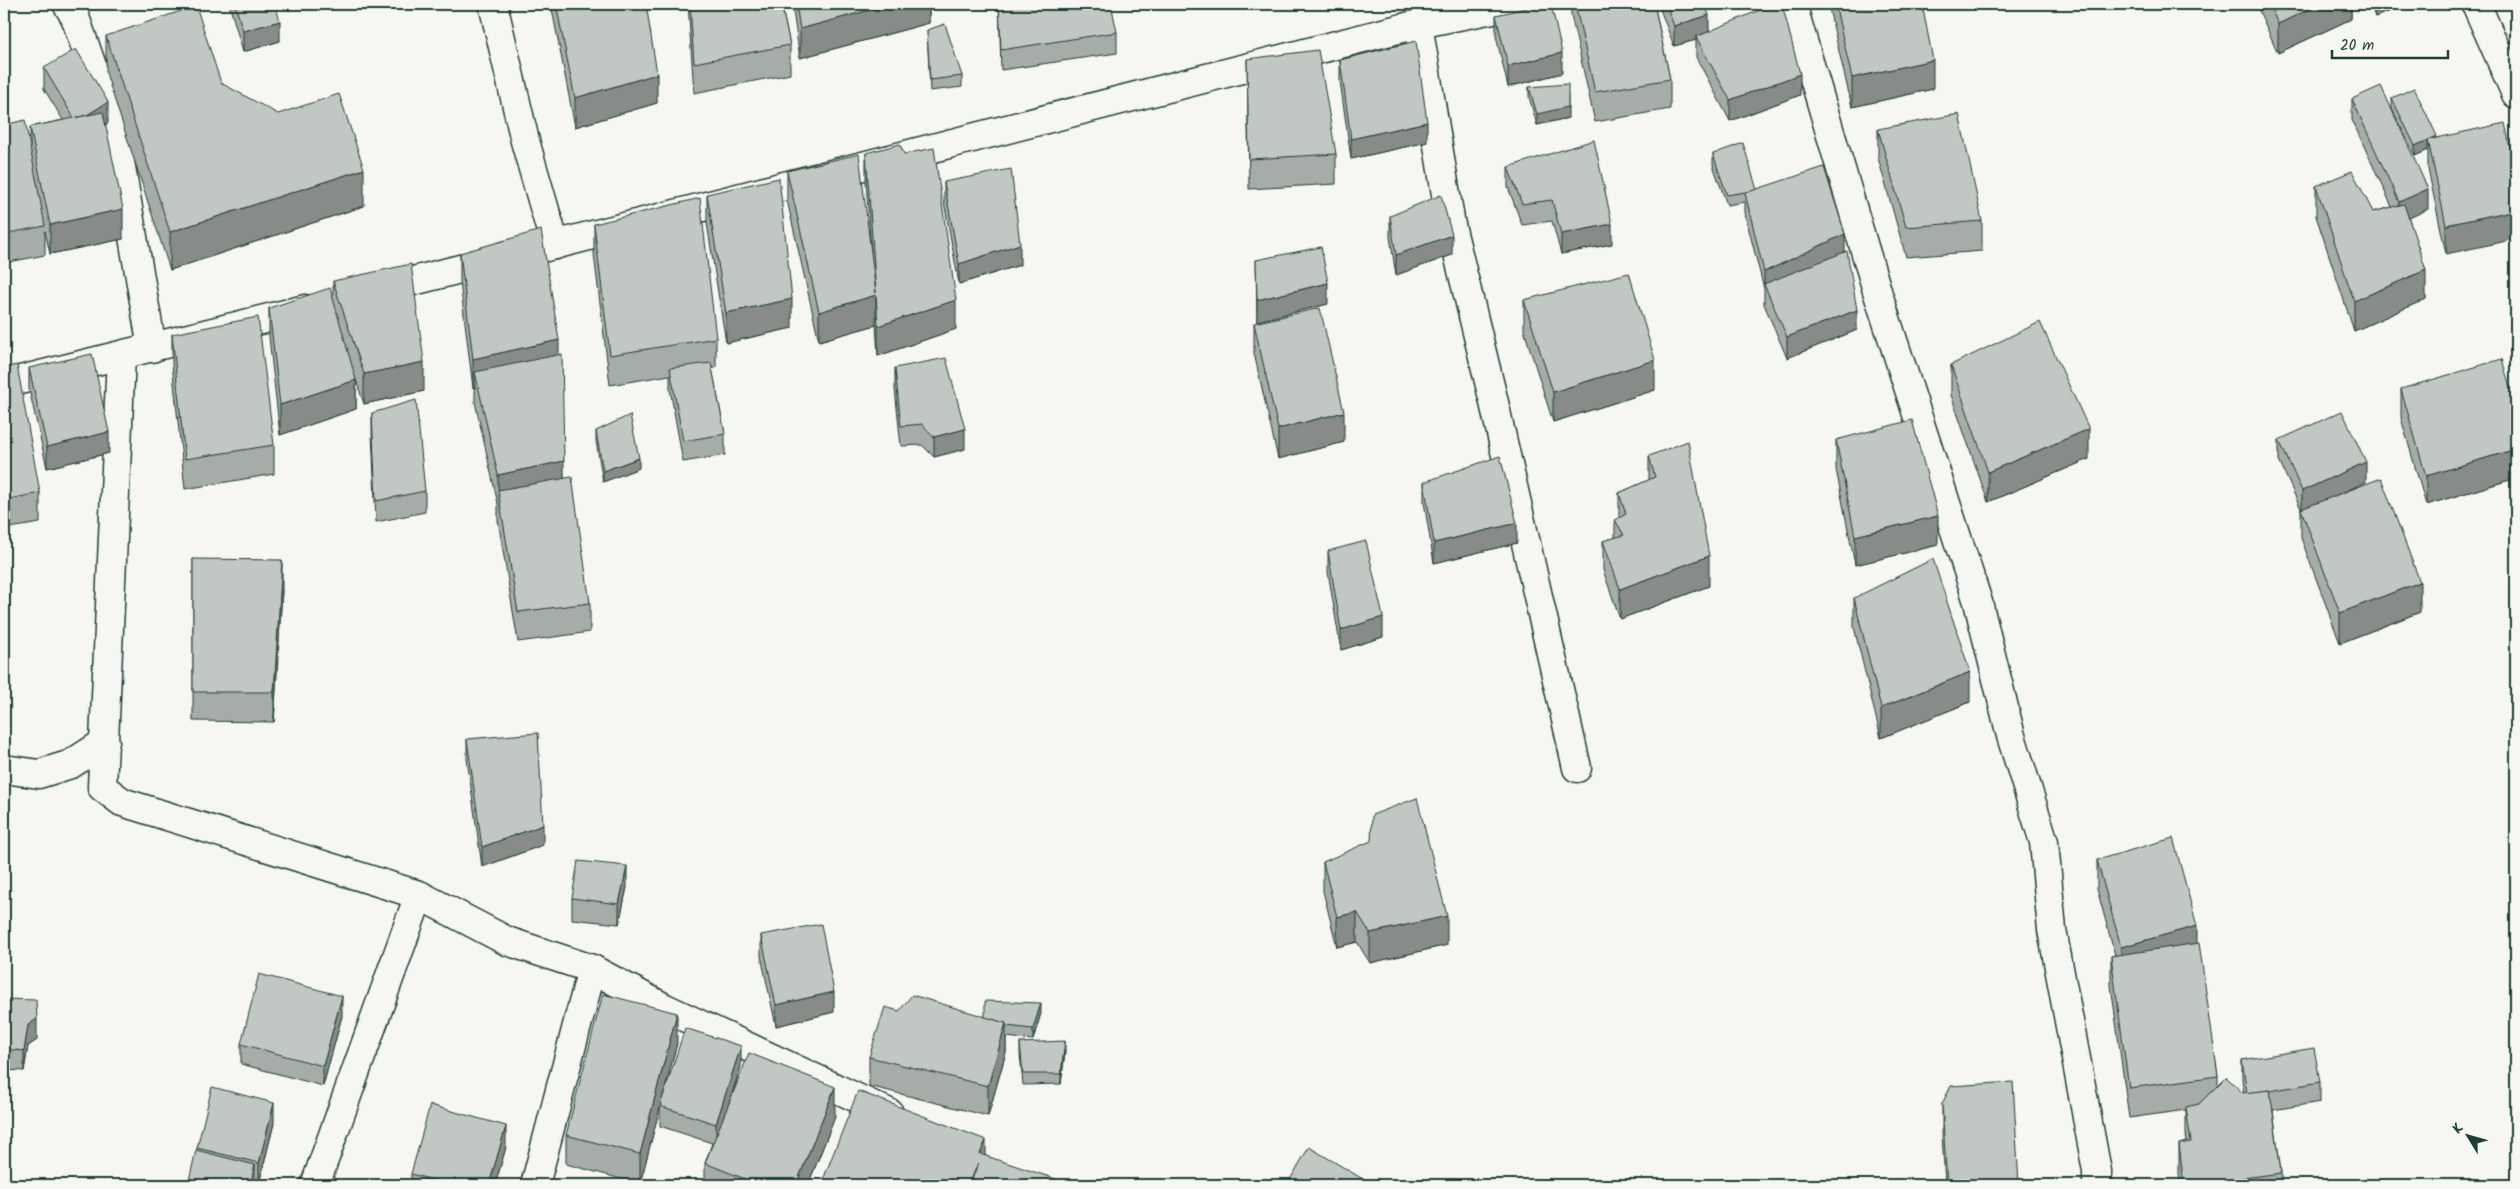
<svg xmlns="http://www.w3.org/2000/svg" width="2520" height="1189" viewBox="0 0 2520 1189" font-family="Kalam,sans-serif">
<style>
.lines{fill:none;stroke-linecap:round;stroke-linejoin:round}
.minor-casing{stroke:#1f3d34;stroke-width:31}
.tertiary-casing{stroke:#1f3d34;stroke-width:31}
.minor{stroke:#f6f6f2;stroke-width:28}
.tertiary{stroke:#f6f6f2;stroke-width:28}
.wall{fill:#a6aca8;stroke:#1f3d34}
.shaded-wall{fill:#878c88;stroke:#1f3d34}
.building{fill:#c1c8c3;stroke:#1f3d34}
</style>
<rect width="100%" height="100%" fill="#f6f6f2"/>
<filter id="ink" filterUnits="userSpaceOnUse"><feTurbulence type="fractalNoise" baseFrequency=".02" numOctaves="2"/><feDisplacementMap in="SourceGraphic" scale="10" xChannelSelector="R" yChannelSelector="G"/><feConvolveMatrix kernelMatrix="1 2 1 2 8 2 1 2 1" color-interpolation-filters="sRGB"/></filter>
<g filter="url(#ink)">
<g class="lines">
<g class="minor-casing">
<g id="minor">
<path d="M 67,4 L 75,17 L 115,132 L 152,348"/>
<path d="M 493,4 L 525,141 L 555,245"/>
<path d="M 1792,4 L 1878,294 L 1978,602 L 2011,736 L 2044,842 L 2052,930 L 2097,1171 L 2097,1185"/>
<path d="M 2476,4 L 2516,94"/>
<path d="M 1418,24 L 1451,225 L 1493,398 L 1577,768"/>
<path d="M 121,356 L 102,787 L 122,802 L 419,895 L 507,941 L 592,969 L 665,1008 L 889,1113"/>
<path d="M 4,769 L 39,774 L 71,764 L 105,742"/>
<path d="M 315,1185 L 419,895"/>
<path d="M 535,1185 L 592,969"/>
</g>
</g>
<g class="tertiary-casing">
<g id="tertiary">
<path d="M 378,290 L 1418,24 L 1518,4"/>
<path d="M 4,384 L 305,309"/>
</g>
</g>
<use href="#minor" class="minor"/>
<use href="#tertiary" class="tertiary"/>
</g>
<g class="wall">
<path d="M 229,4 L 275,4 L 280,41 L 243,52 Z"/>
<path d="M 551,4 L 646,4 L 657,103 L 575,127 Z"/>
<path d="M 688,4 L 781,4 L 790,45 L 790,74 L 694,93 Z"/>
<path d="M 792,4 L 929,4 L 929,23 L 800,58 Z"/>
<path d="M 999,4 L 1117,32 L 1117,53 L 1001,70 Z"/>
<path d="M 1571,4 L 1654,4 L 1670,79 L 1670,109 L 1595,122 L 1571,15 Z"/>
<path d="M 1658,4 L 1705,4 L 1709,31 L 1800,95 L 1730,121 L 1696,57 L 1696,40 L 1674,46 Z"/>
<path d="M 1828,4 L 1922,4 L 1933,89 L 1852,107 Z"/>
<path d="M 2256,4 L 2351,4 L 2351,19 L 2278,53 Z"/>
<path d="M 2370,4 L 2409,4 L 2375,17 Z"/>
<path d="M 1496,15 L 1562,73 L 1508,87 L 1496,36 Z"/>
<path d="M 927,30 L 962,76 L 962,87 L 930,91 Z"/>
<path d="M 106,36 L 221,83 L 364,206 L 170,270 L 106,73 Z"/>
<path d="M 1247,59 L 1336,154 L 1336,184 L 1249,189 Z"/>
<path d="M 1340,60 L 1427,142 L 1351,159 L 1340,81 Z"/>
<path d="M 44,68 L 108,123 L 105,124 L 123,239 L 50,254 L 45,231 L 45,255 L 4,263 L 4,125 L 30,148 L 30,127 L 63,120 L 44,89 Z"/>
<path d="M 1529,87 L 1568,118 L 1537,125 L 1529,97 Z"/>
<path d="M 2392,98 L 2437,138 L 2516,176 L 2446,254 L 2428,169 L 2428,150 L 2415,156 L 2392,109 Z"/>
<path d="M 2352,99 L 2428,209 L 2409,218 L 2426,299 L 2354,331 L 2316,216 L 2316,186 L 2373,212 L 2392,207 L 2352,120 Z"/>
<path d="M 1878,129 L 1982,221 L 1982,251 L 1906,257 L 1878,158 Z"/>
<path d="M 866,153 L 956,329 L 878,356 L 876,325 L 819,341 L 787,200 L 787,171 L 871,252 L 866,182 Z"/>
<path d="M 1713,154 L 1757,189 L 1845,251 L 1857,330 L 1787,358 L 1764,304 L 1764,289 L 1745,214 L 1745,202 L 1727,205 L 1713,165 Z"/>
<path d="M 1508,167 L 1612,244 L 1561,254 L 1552,221 L 1522,225 L 1508,187 Z"/>
<path d="M 944,182 L 1020,265 L 959,284 L 944,202 Z"/>
<path d="M 707,194 L 792,328 L 726,343 L 707,223 Z"/>
<path d="M 1390,216 L 1452,255 L 1396,275 L 1390,237 Z"/>
<path d="M 594,224 L 716,338 L 716,368 L 712,368 L 725,434 L 725,455 L 683,462 L 670,389 L 670,375 L 610,385 L 594,254 Z"/>
<path d="M 460,253 L 559,355 L 564,478 L 590,603 L 590,632 L 518,642 L 498,520 L 498,504 L 475,402 L 475,388 L 473,388 L 460,282 Z"/>
<path d="M 1256,260 L 1328,304 L 1257,321 Z"/>
<path d="M 333,281 L 424,391 L 364,404 L 356,380 L 356,409 L 280,435 L 269,337 L 269,308 L 333,296 Z"/>
<path d="M 1524,300 L 1655,390 L 1553,422 L 1524,330 Z"/>
<path d="M 1254,323 L 1344,442 L 1278,459 L 1254,353 Z"/>
<path d="M 172,334 L 274,445 L 274,474 L 185,489 L 172,364 Z"/>
<path d="M 1951,365 L 2089,459 L 1988,502 L 1951,395 Z"/>
<path d="M 4,368 L 40,493 L 40,523 L 4,529 Z"/>
<path d="M 29,368 L 109,453 L 47,468 L 29,389 Z"/>
<path d="M 895,368 L 965,449 L 934,457 L 922,445 L 901,446 L 895,389 Z"/>
<path d="M 2401,389 L 2516,410 L 2516,478 L 2426,505 L 2401,418 Z"/>
<path d="M 372,413 L 425,491 L 425,512 L 376,522 L 372,433 Z"/>
<path d="M 596,431 L 639,468 L 603,482 L 596,441 Z"/>
<path d="M 1836,440 L 1938,545 L 1855,565 L 1836,469 Z"/>
<path d="M 2279,440 L 2366,482 L 2339,494 L 2420,612 L 2340,643 L 2301,538 L 2301,509 L 2279,461 Z"/>
<path d="M 1649,456 L 1709,586 L 1620,619 L 1603,570 L 1603,541 L 1615,538 L 1615,520 L 1619,518 L 1619,493 L 1649,480 Z"/>
<path d="M 1424,482 L 1517,543 L 1434,563 L 1424,502 Z"/>
<path d="M 1328,551 L 1383,637 L 1341,650 L 1328,572 Z"/>
<path d="M 193,559 L 282,590 L 274,722 L 193,721 Z"/>
<path d="M 1854,598 L 1970,702 L 1881,738 L 1854,627 Z"/>
<path d="M 467,739 L 543,845 L 482,867 L 467,759 Z"/>
<path d="M 2097,860 L 2197,943 L 2218,1076 L 2218,1085 L 2244,1093 L 2242,1080 L 2242,1060 L 2320,1082 L 2320,1102 L 2273,1110 L 2281,1173 L 2281,1185 L 2180,1185 L 2179,1173 L 2179,1144 L 2187,1142 L 2186,1136 L 2186,1110 L 2129,1118 L 2111,985 L 2111,956 L 2115,955 L 2097,889 Z"/>
<path d="M 1323,862 L 1447,945 L 1370,963 L 1357,942 L 1337,947 L 1323,891 Z"/>
<path d="M 627,887 L 619,924 L 572,919 L 572,898 Z"/>
<path d="M 761,935 L 834,1012 L 776,1026 L 761,956 Z"/>
<path d="M 4,999 L 37,1040 L 28,1046 L 24,1071 L 4,1070 Z"/>
<path d="M 899,1011 L 985,1017 L 1041,1013 L 1033,1040 L 1006,1037 L 1006,1052 L 988,1116 L 869,1086 L 869,1057 Z"/>
<path d="M 342,1016 L 323,1086 L 241,1064 L 241,1044 Z"/>
<path d="M 677,1043 L 660,1105 L 741,1066 L 732,1096 L 835,1117 L 808,1185 L 705,1185 L 705,1163 L 712,1143 L 660,1126 L 660,1106 L 640,1184 L 566,1164 L 566,1135 Z"/>
<path d="M 1020,1043 L 1065,1051 L 1061,1084 L 1023,1085 L 1020,1054 Z"/>
<path d="M 1942,1104 L 2019,1185 L 1945,1185 L 1942,1134 Z"/>
<path d="M 274,1123 L 259,1184 L 255,1183 L 255,1185 L 197,1151 L 197,1148 Z"/>
<path d="M 506,1147 L 495,1185 L 411,1185 L 411,1174 Z"/>
</g>
<g class="shaded-wall">
<path d="M 892,4 L 929,4 L 929,23 L 800,58 L 800,29 Z"/>
<path d="M 2320,4 L 2351,4 L 2351,19 L 2278,53 L 2278,24 Z"/>
<path d="M 2375,4 L 2409,4 L 2375,17 Z"/>
<path d="M 1709,15 L 1709,35 L 1696,37 L 1696,40 L 1674,46 L 1674,26 Z"/>
<path d="M 280,21 L 280,41 L 243,52 L 243,31 Z"/>
<path d="M 1562,53 L 1562,73 L 1508,87 L 1508,66 Z"/>
<path d="M 1933,60 L 1933,89 L 1852,107 L 1852,78 Z"/>
<path d="M 657,74 L 657,103 L 575,127 L 575,98 Z"/>
<path d="M 1800,74 L 1800,95 L 1730,121 L 1730,100 Z"/>
<path d="M 1568,94 L 1568,118 L 1537,125 L 1537,114 Z"/>
<path d="M 108,102 L 108,123 L 76,142 L 76,122 Z"/>
<path d="M 1427,122 L 1427,142 L 1351,159 L 1351,139 Z"/>
<path d="M 2428,140 L 2428,150 L 2415,156 L 2415,146 Z"/>
<path d="M 364,169 L 364,206 L 170,270 L 170,232 Z"/>
<path d="M 2428,189 L 2428,209 L 2399,223 L 2399,202 Z"/>
<path d="M 123,209 L 123,239 L 50,254 L 50,225 Z"/>
<path d="M 2516,210 L 2516,239 L 2446,254 L 2446,225 Z"/>
<path d="M 1612,224 L 1612,244 L 1561,254 L 1561,234 Z"/>
<path d="M 1845,234 L 1845,255 L 1764,285 L 1764,272 Z"/>
<path d="M 1452,235 L 1452,255 L 1396,275 L 1396,255 Z"/>
<path d="M 1020,244 L 1020,265 L 959,284 L 959,264 Z"/>
<path d="M 2426,270 L 2426,299 L 2354,331 L 2354,301 Z"/>
<path d="M 1328,283 L 1328,304 L 1257,321 L 1257,300 Z"/>
<path d="M 876,295 L 876,325 L 819,341 L 819,312 Z"/>
<path d="M 792,299 L 792,328 L 726,343 L 726,313 Z"/>
<path d="M 956,300 L 956,329 L 878,356 L 878,326 Z"/>
<path d="M 1857,310 L 1857,330 L 1787,358 L 1787,337 Z"/>
<path d="M 559,340 L 559,369 L 475,372 L 475,388 L 473,388 L 473,359 Z"/>
<path d="M 1655,360 L 1655,390 L 1553,422 L 1553,392 Z"/>
<path d="M 424,362 L 424,391 L 364,404 L 364,374 Z"/>
<path d="M 356,380 L 356,409 L 280,435 L 280,405 Z"/>
<path d="M 1344,412 L 1344,442 L 1278,459 L 1278,429 Z"/>
<path d="M 965,429 L 965,449 L 934,457 L 934,437 Z"/>
<path d="M 2089,429 L 2089,459 L 1988,502 L 1988,472 Z"/>
<path d="M 109,432 L 109,453 L 47,468 L 47,447 Z"/>
<path d="M 2516,449 L 2516,478 L 2426,505 L 2426,476 Z"/>
<path d="M 639,458 L 639,468 L 603,482 L 603,471 Z"/>
<path d="M 564,461 L 564,491 L 498,490 L 498,475 Z"/>
<path d="M 2366,462 L 2366,482 L 2302,511 L 2302,491 Z"/>
<path d="M 1938,516 L 1938,545 L 1855,565 L 1855,536 Z"/>
<path d="M 1517,523 L 1517,543 L 1434,563 L 1434,543 Z"/>
<path d="M 1709,556 L 1709,586 L 1620,619 L 1620,589 Z"/>
<path d="M 282,560 L 282,590 L 274,722 L 274,692 Z"/>
<path d="M 2420,582 L 2420,612 L 2340,643 L 2340,613 Z"/>
<path d="M 1383,617 L 1383,637 L 1341,650 L 1341,630 Z"/>
<path d="M 1970,672 L 1970,702 L 1881,738 L 1881,708 Z"/>
<path d="M 543,825 L 543,845 L 482,867 L 482,847 Z"/>
<path d="M 627,866 L 627,887 L 619,924 L 619,904 Z"/>
<path d="M 1357,912 L 1357,942 L 1337,947 L 1337,917 Z"/>
<path d="M 1447,916 L 1447,945 L 1370,963 L 1370,933 Z"/>
<path d="M 2197,926 L 2197,955 L 2121,976 L 2121,947 Z"/>
<path d="M 834,992 L 834,1012 L 776,1026 L 776,1005 Z"/>
<path d="M 342,996 L 342,1016 L 323,1086 L 323,1066 Z"/>
<path d="M 1041,1003 L 1041,1013 L 1033,1040 L 1033,1029 Z"/>
<path d="M 677,1013 L 677,1043 L 640,1184 L 640,1154 Z"/>
<path d="M 37,1019 L 37,1040 L 28,1046 L 24,1071 L 24,1051 L 28,1025 Z"/>
<path d="M 1006,1023 L 1006,1052 L 988,1116 L 988,1086 Z"/>
<path d="M 1065,1041 L 1065,1051 L 1061,1084 L 1061,1074 Z"/>
<path d="M 741,1046 L 741,1066 L 716,1144 L 716,1124 Z"/>
<path d="M 835,1087 L 835,1117 L 808,1185 L 796,1185 Z"/>
<path d="M 274,1103 L 274,1123 L 259,1184 L 259,1163 Z"/>
<path d="M 506,1126 L 506,1147 L 495,1185 L 489,1185 Z"/>
<path d="M 986,1140 L 986,1169 L 980,1154 Z"/>
<path d="M 255,1165 L 255,1185 L 250,1185 Z"/>
</g>
<g class="building">
<path d="M 235,4 L 275,4 L 280,21 L 243,31 Z"/>
<path d="M 556,4 L 646,4 L 657,74 L 575,98 Z"/>
<path d="M 690,4 L 781,4 L 790,45 L 694,63 Z"/>
<path d="M 796,4 L 892,4 L 800,29 Z"/>
<path d="M 999,4 L 1111,4 L 1117,32 L 1001,50 Z"/>
<path d="M 1544,4 L 1551,4 L 1562,53 L 1508,66 L 1496,15 Z"/>
<path d="M 1575,4 L 1654,4 L 1670,79 L 1595,92 Z"/>
<path d="M 1666,4 L 1705,4 L 1709,15 L 1674,26 Z"/>
<path d="M 1774,4 L 1782,4 L 1800,74 L 1730,100 L 1696,37 Z"/>
<path d="M 1835,4 L 1922,4 L 1933,60 L 1852,78 Z"/>
<path d="M 2269,4 L 2320,4 L 2278,24 Z"/>
<path d="M 196,6 L 221,83 L 278,114 L 339,94 L 364,169 L 170,232 L 106,36 Z"/>
<path d="M 945,24 L 962,76 L 930,80 L 927,30 Z"/>
<path d="M 1416,41 L 1427,122 L 1351,139 L 1340,60 Z"/>
<path d="M 76,49 L 108,102 L 87,115 L 74,118 L 44,68 Z"/>
<path d="M 1318,50 L 1336,154 L 1249,159 L 1247,59 Z"/>
<path d="M 1568,84 L 1568,107 L 1537,114 L 1529,87 Z"/>
<path d="M 2381,86 L 2428,189 L 2399,202 L 2352,99 Z"/>
<path d="M 2414,88 L 2437,136 L 2415,146 L 2392,98 Z"/>
<path d="M 103,112 L 123,209 L 50,225 L 30,127 Z"/>
<path d="M 1959,114 L 1982,221 L 1906,227 L 1878,129 Z"/>
<path d="M 25,120 L 45,226 L 4,234 L 4,125 Z"/>
<path d="M 2505,123 L 2516,176 L 2516,210 L 2446,225 L 2428,140 Z"/>
<path d="M 1594,140 L 1612,224 L 1561,234 L 1552,200 L 1522,204 L 1508,167 Z"/>
<path d="M 1743,143 L 1757,190 L 1727,195 L 1713,154 Z"/>
<path d="M 900,144 L 904,154 L 934,148 L 956,300 L 878,326 L 876,295 L 819,312 L 787,171 L 859,154 L 876,293 L 866,153 Z"/>
<path d="M 1824,167 L 1845,234 L 1764,272 L 1745,193 Z"/>
<path d="M 1011,169 L 1020,244 L 959,264 L 944,182 Z"/>
<path d="M 2352,171 L 2373,212 L 2404,204 L 2426,270 L 2354,301 L 2316,186 Z"/>
<path d="M 779,178 L 792,299 L 726,313 L 707,194 Z"/>
<path d="M 1441,195 L 1452,235 L 1396,255 L 1390,216 Z"/>
<path d="M 700,198 L 716,338 L 610,355 L 594,224 Z"/>
<path d="M 541,230 L 559,340 L 473,359 L 460,253 Z"/>
<path d="M 1321,247 L 1328,283 L 1257,300 L 1256,260 Z"/>
<path d="M 1847,251 L 1857,310 L 1787,337 L 1764,284 Z"/>
<path d="M 411,264 L 424,362 L 364,374 L 333,281 Z"/>
<path d="M 1629,273 L 1655,360 L 1553,392 L 1524,300 Z"/>
<path d="M 330,288 L 356,380 L 280,405 L 269,308 Z"/>
<path d="M 1320,308 L 1344,412 L 1278,429 L 1254,323 Z"/>
<path d="M 258,317 L 274,445 L 185,459 L 172,334 Z"/>
<path d="M 2040,322 L 2089,429 L 1988,472 L 1951,365 Z"/>
<path d="M 92,354 L 109,432 L 47,447 L 29,368 Z"/>
<path d="M 562,354 L 564,461 L 498,475 L 475,372 Z"/>
<path d="M 946,358 L 965,429 L 934,437 L 922,424 L 901,426 L 895,368 Z"/>
<path d="M 2502,359 L 2516,410 L 2516,449 L 2426,476 L 2401,389 Z"/>
<path d="M 711,363 L 725,434 L 683,441 L 670,368 Z"/>
<path d="M 17,365 L 40,493 L 4,500 L 4,368 Z"/>
<path d="M 416,400 L 425,491 L 376,501 L 372,413 Z"/>
<path d="M 2342,411 L 2366,462 L 2302,491 L 2279,440 Z"/>
<path d="M 630,415 L 639,458 L 603,471 L 596,431 Z"/>
<path d="M 1912,420 L 1938,516 L 1855,536 L 1836,440 Z"/>
<path d="M 1688,441 L 1709,556 L 1620,589 L 1603,541 L 1624,535 L 1615,520 L 1626,514 L 1619,493 L 1655,477 L 1649,456 Z"/>
<path d="M 1500,456 L 1517,523 L 1434,543 L 1424,482 Z"/>
<path d="M 572,477 L 590,603 L 518,612 L 498,490 Z"/>
<path d="M 2381,478 L 2420,582 L 2340,613 L 2301,509 Z"/>
<path d="M 1366,541 L 1383,617 L 1341,630 L 1328,551 Z"/>
<path d="M 193,559 L 282,560 L 274,692 L 193,692 Z"/>
<path d="M 1933,559 L 1970,672 L 1881,708 L 1854,598 Z"/>
<path d="M 538,733 L 543,825 L 482,847 L 467,739 Z"/>
<path d="M 1417,798 L 1447,916 L 1370,933 L 1357,912 L 1337,917 L 1323,862 L 1371,841 L 1372,815 Z"/>
<path d="M 2173,838 L 2197,926 L 2121,947 L 2097,860 Z"/>
<path d="M 578,861 L 627,866 L 619,904 L 572,898 Z"/>
<path d="M 821,924 L 834,992 L 776,1005 L 761,935 Z"/>
<path d="M 2199,943 L 2218,1076 L 2129,1088 L 2111,956 Z"/>
<path d="M 259,974 L 342,996 L 323,1066 L 241,1044 Z"/>
<path d="M 603,994 L 677,1013 L 640,1154 L 566,1135 Z"/>
<path d="M 912,995 L 1006,1023 L 988,1086 L 869,1057 L 885,1007 L 899,1011 Z"/>
<path d="M 4,999 L 36,1000 L 37,1019 L 28,1025 L 24,1051 L 4,1049 Z"/>
<path d="M 985,1001 L 1041,1003 L 1033,1029 L 1006,1026 L 1006,1023 L 985,1017 Z"/>
<path d="M 685,1028 L 741,1046 L 716,1124 L 660,1106 Z"/>
<path d="M 1065,1041 L 1061,1074 L 1023,1074 L 1020,1043 Z"/>
<path d="M 2314,1048 L 2320,1082 L 2270,1091 L 2270,1090 L 2247,1093 L 2242,1060 Z"/>
<path d="M 749,1053 L 835,1087 L 796,1185 L 760,1185 L 705,1163 Z"/>
<path d="M 2226,1077 L 2243,1093 L 2270,1090 L 2281,1173 L 2189,1185 L 2184,1185 L 2179,1144 L 2191,1142 L 2186,1107 L 2199,1104 Z"/>
<path d="M 2013,1082 L 2019,1185 L 1947,1185 L 1942,1104 L 1951,1086 Z"/>
<path d="M 212,1087 L 274,1103 L 259,1163 L 197,1148 Z"/>
<path d="M 858,1091 L 986,1140 L 980,1154 L 1068,1183 L 1068,1185 L 970,1185 L 978,1163 L 969,1185 L 821,1185 Z"/>
<path d="M 430,1105 L 506,1126 L 489,1185 L 451,1185 L 411,1174 Z"/>
<path d="M 1309,1147 L 1373,1185 L 1287,1185 Z"/>
<path d="M 196,1150 L 255,1165 L 250,1185 L 188,1185 Z"/>
</g>
</g>
<rect width="2520" height="1189" fill="none" stroke="#f6f6f2" stroke-width="20"/>
<rect x="10" y="10" width="2500" height="1169" fill="none" stroke="#1f3d34" stroke-width="2" filter="url(#ink)"/>
<g transform="translate(2468 1136) rotate(307)" stroke="#f6f6f2" stroke-width="4" paint-order="stroke">
<path d="M0-4L9 19L0 12L-9 19Z" fill="#1f3d34"/>
<text y="-8" font-size="14" font-weight="bold" text-anchor="middle" fill="#1f3d34">K</text>
</g>
<path d="M2332 50v8h116v-8" fill="none" stroke="#1f3d34" stroke-width="2.5"/>
<text x="2340" y="50" font-size="15" fill="#1f3d34" stroke="#f6f6f2" stroke-width="4" paint-order="stroke">20 m</text>
</svg>
